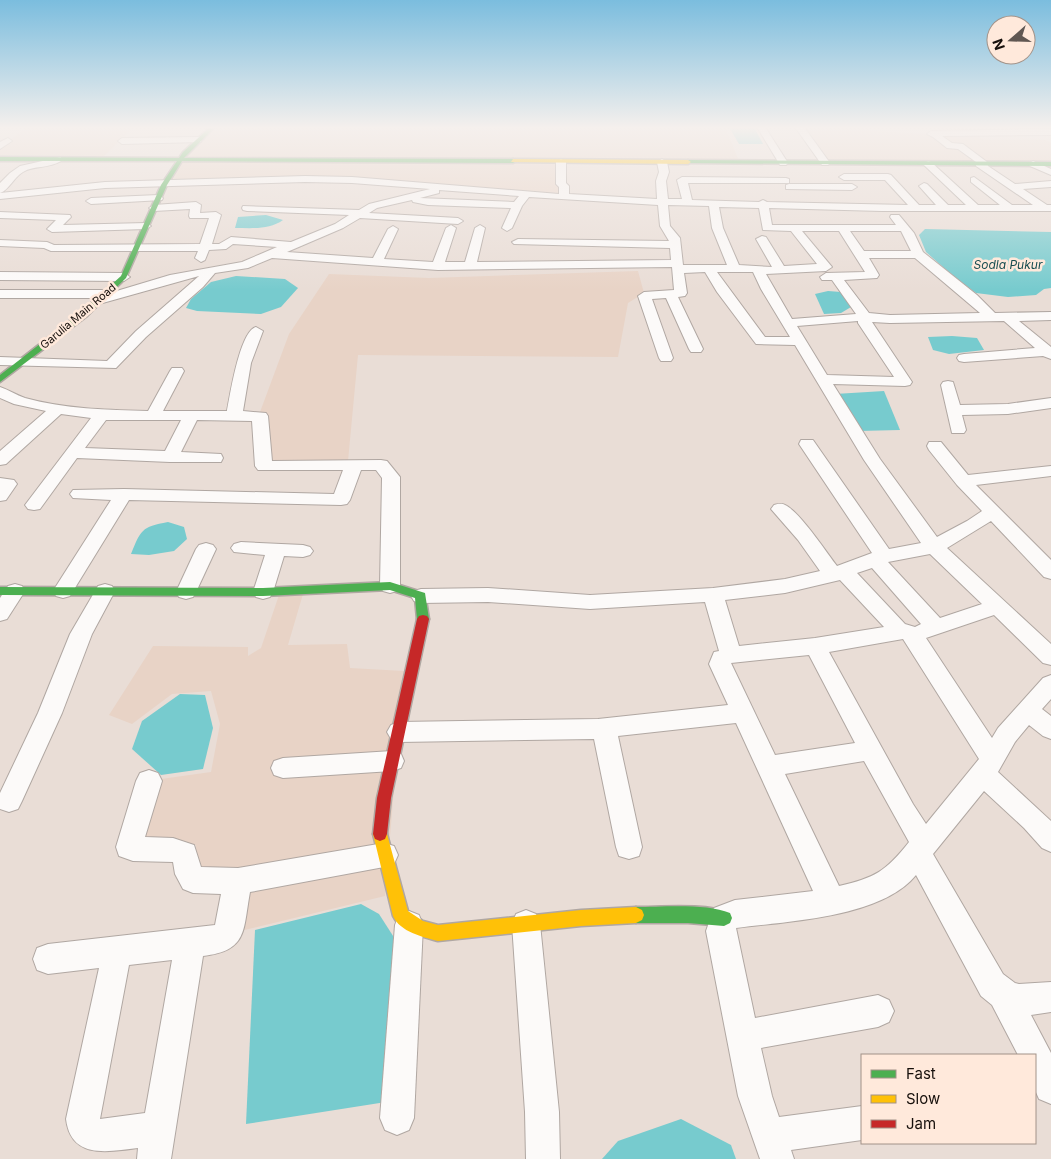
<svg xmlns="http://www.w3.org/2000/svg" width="1051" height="1159" viewBox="0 0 1051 1159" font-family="Inter,sans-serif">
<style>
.built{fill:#e8d3c6}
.water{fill:#77cbce}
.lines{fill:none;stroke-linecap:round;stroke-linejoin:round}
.street-casing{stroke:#b0a7a2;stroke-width:2}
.fast-casing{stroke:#b0a7a2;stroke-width:3}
.slow-casing{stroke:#b0a7a2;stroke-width:3}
.jam-casing{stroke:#b0a7a2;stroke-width:3}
.street{fill:#fcfaf9;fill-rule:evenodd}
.fast{fill:#4caf50;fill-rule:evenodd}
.slow{fill:#ffc107;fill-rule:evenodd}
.jam{fill:#c62828;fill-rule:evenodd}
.labels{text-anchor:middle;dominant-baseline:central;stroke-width:5;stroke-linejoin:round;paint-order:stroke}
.far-street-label{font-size:11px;fill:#160f0b;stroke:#ffe9db}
.far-water-label{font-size:12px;font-style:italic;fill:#164c50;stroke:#ffe9db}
</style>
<rect width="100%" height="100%" fill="#e9ddd6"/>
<g class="built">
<path d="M 27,127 L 134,127 L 104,156 L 0,155 L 0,148 Z"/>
<path d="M 216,127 L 725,127 L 739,161 L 181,159 Z"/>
<path d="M 801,127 L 866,127 L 871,131 L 929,134 L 959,147 L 979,162 L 826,162 Z"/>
<path d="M 933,134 L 974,134 L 984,140 L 1046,140 L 1051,143 L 1051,163 L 983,162 L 961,146 L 951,146 Z"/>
<path d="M 180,161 L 558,162 L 560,193 L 356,179 L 170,181 Z"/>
<path d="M 638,271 L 644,293 L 628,303 L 618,357 L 358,355 L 348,461 L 270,463 L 260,412 L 289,334 L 329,274 L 429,278 Z"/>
<path d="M 303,594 L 288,645 L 347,644 L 350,668 L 404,671 L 385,896 L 236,932 L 236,877 L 197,876 L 196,845 L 131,847 L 161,779 L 211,772 L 220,724 L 211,691 L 172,694 L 132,724 L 109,715 L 153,646 L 248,647 L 248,656 L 261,648 L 279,595 Z"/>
</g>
<g class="water">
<path d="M 729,127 L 754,127 L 763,144 L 739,144 Z"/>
<path d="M 266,215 L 283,220 C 269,230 252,228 235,228 L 238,217 Z"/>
<path d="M 925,229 L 1051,232 L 1051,288 L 1044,289 L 1036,295 L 1008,297 L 976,293 L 952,275 L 926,252 L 919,235 Z"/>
<path d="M 236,276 L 285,279 L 298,288 L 281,307 L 261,314 L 197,311 L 186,308 L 191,299 L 211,282 Z"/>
<path d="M 828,291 L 841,292 L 851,307 L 841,313 L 824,314 L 815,294 Z"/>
<path d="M 952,336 L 977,338 L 984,350 L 949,354 L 933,350 L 928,337 Z"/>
<path d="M 884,391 L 900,430 L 858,431 L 835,394 Z"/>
<path d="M 168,522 L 184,527 L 187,539 L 174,551 L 149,555 L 131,554 C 141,530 141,527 168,522 Z"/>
<path d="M 180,694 L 205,695 L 213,728 L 203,769 L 161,775 L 132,749 L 142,721 Z"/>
<path d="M 361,904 L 379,914 L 395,939 L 386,1102 L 246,1124 L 255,930 Z"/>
<path d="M 681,1119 L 731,1145 L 736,1159 L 602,1159 L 618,1141 Z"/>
</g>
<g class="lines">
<g class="street-casing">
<g id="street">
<path d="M 757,127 L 765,127 L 788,163 L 786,165 L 780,165 Z"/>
<path d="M 795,127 L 804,127 L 830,163 L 828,165 L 822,165 Z"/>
<path d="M 1051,129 L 1051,135 L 942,136 L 952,143 L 963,144 L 987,162 L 988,166 L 1015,184 L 1051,181 L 1051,187 L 1023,189 L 1047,205 L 1051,205 L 1051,211 L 882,211 L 769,208 L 772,225 L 896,225 L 890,217 L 891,215 L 899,215 L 914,233 L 923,252 L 977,295 L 995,313 L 1051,312 L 1051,320 L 1019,321 L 1051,347 L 1051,359 L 1043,356 L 964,362 L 959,361 L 957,358 L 959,355 L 964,354 L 1035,348 L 1004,321 L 890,323 L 872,322 L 912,382 L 910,385 L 905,386 L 833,384 L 880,459 L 937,537 L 967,521 L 982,511 L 957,485 L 929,450 L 927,446 L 929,442 L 941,442 L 968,475 L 1051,466 L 1051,476 L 976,485 L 1051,560 L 1051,579 L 1044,577 L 991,521 L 947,548 L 1051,644 L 1051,665 L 1043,663 L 994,615 L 926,638 L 992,738 L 998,728 L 1043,678 L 1051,675 L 1051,699 L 1042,709 L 1051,716 L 1051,739 L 1043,736 L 1029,725 L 1015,742 L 998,772 L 1051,821 L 1051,852 L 1042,848 L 1024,828 L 984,791 L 933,854 L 1003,974 L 1015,983 L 1019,984 L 1051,982 L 1051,1012 L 1031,1015 L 1051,1053 L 1051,1104 L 1039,1099 L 1035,1090 L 1035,1055 L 1018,1055 L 992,1005 L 981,996 L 916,875 C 881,918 788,921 736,928 L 755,1018 L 878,995 L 889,1000 L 894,1011 L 889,1022 L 878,1027 L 761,1048 L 772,1096 L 779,1117 L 862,1106 L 862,1140 L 791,1150 L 794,1159 L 760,1159 L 738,1096 L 706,931 L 714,908 L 735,900 L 813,891 L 736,723 L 618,736 L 642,847 L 639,856 L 629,859 L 619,856 L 616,847 L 594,739 L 399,742 L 391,739 L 387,732 L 391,725 L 399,722 L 598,719 L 728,705 L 709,664 L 714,652 L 719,651 L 705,602 L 590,609 L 488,602 L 421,603 L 414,601 L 411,596 L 414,591 L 421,589 L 488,588 L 590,595 L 713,588 L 785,579 L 820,571 L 798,540 L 771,509 L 774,505 C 778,504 781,503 785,505 C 799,511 827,553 837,566 L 872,553 L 799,444 L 801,440 L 813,440 L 889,549 L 921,543 L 864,460 L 795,345 L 756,344 L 717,292 L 705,272 L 684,273 L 687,293 L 685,296 L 678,297 L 703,349 L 701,352 L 691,352 L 689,349 L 666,298 L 652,299 L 673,358 L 671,361 L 661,361 L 659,358 L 638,296 L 644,292 L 674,290 L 672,267 L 438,270 L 272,258 L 248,268 L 215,273 L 203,287 L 146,337 L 116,368 L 0,365 L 0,357 L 107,361 L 136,331 L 199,276 L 99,304 L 94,303 L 93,300 L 94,298 L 0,298 L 0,290 L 105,290 L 110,293 L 170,275 L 242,262 L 277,247 L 233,244 L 226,249 L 209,250 L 205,260 L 201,262 L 195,258 L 198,251 L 51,251 L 44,248 L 0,246 L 0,240 L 47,242 L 54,245 L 200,244 L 209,218 L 190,218 L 189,216 L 190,209 L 154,211 L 149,208 L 154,205 L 196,202 L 201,205 L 200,213 L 216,212 L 221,215 L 212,244 L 219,244 L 231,237 L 291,242 L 335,224 L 349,215 L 247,211 L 243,210 L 242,208 L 243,206 L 359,210 L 369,204 L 430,189 L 352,183 L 305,182 L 105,188 L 0,199 L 0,183 L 10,173 L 20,166 L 61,157 L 61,161 C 48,169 34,165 23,172 C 14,177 9,190 0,193 L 105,182 L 305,176 L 352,177 L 559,194 L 559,187 L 556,184 L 556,162 L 561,159 L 566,162 L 566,183 L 569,186 L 569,194 L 657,199 L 656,181 L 659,172 L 657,162 L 662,159 L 667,162 L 669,172 L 666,181 L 668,199 L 682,199 L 677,180 L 682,177 L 786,178 L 789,179 L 789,183 L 688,183 L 692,200 L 759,202 L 763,200 L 767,202 L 908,205 L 885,180 L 844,180 L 839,177 L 844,174 L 888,174 L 891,175 L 919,205 L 936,205 L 919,186 L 924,183 L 927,184 L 948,205 L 966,205 L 925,166 L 923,164 L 928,161 L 931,162 L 978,205 L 1000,205 L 971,182 L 971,178 L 974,177 L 1012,205 L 1033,205 L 976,166 L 976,162 L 958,149 L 947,148 L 933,137 L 927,134 L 931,131 ZM 439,190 L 519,196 L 514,202 L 420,198 L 439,193 ZM 529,197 L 658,205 L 660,226 L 669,241 L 518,239 L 512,242 L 514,244 L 670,248 L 671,260 L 477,262 L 485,228 L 480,225 L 475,228 L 465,262 L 445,262 L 456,228 L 451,225 L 446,228 L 433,262 L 384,259 L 398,229 L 393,226 L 388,229 L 373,258 L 287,252 L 343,228 L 360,218 L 458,224 L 463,221 L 458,218 L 369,213 L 377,208 L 412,200 L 413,202 L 428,205 L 511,208 L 502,228 L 507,231 L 512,228 L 522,206 ZM 668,205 L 709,206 L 712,228 L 727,265 L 683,265 L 680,238 L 670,226 ZM 719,207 L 759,208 L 763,230 L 791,231 L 817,264 L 784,266 L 766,237 L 762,236 L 756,239 L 772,267 L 739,265 L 723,228 ZM 802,231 L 839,231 L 865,272 L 826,273 L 820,277 L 822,280 L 832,280 L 856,314 L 792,319 L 766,274 L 826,271 L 832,267 ZM 850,231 L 901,231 L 911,251 L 864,251 ZM 869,258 L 915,258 L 980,313 L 890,315 L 869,313 L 844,280 L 877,278 L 879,275 ZM 717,272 L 753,272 L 761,289 L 790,337 L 765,337 ZM 858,321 L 858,323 L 894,377 L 827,375 L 797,326 ZM 930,554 L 982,604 L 940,618 L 888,562 ZM 872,568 L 921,624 L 915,627 L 905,624 L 857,573 ZM 840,580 L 884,627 L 815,638 L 739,646 L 725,600 L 785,593 ZM 903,639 L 979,759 L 926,824 L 913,804 L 829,652 ZM 809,655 L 855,743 L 775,755 L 731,663 ZM 864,761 L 909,842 C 886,871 875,878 839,886 L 785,774 Z"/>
<path d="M 198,137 L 201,138 L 201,142 L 122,144 L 118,141 L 122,138 Z"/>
<path d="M 8,138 L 12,141 L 0,149 L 0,142 Z"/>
<path d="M 1033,161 L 1051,169 L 1051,175 L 1030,166 L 1028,164 Z"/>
<path d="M 789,184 L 852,184 L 857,187 L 852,190 L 786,189 L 786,185 Z"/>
<path d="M 158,195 L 163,198 L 162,200 L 91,204 L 86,201 L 91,198 Z"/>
<path d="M 0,212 L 70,215 L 71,217 L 63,225 L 146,223 L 151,226 L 146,229 L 52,232 L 47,229 L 56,220 L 0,218 Z"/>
<path d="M 0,272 L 124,273 L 130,277 L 124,281 L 0,280 Z"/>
<path d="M 256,327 L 263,331 L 251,363 L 243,411 L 266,413 L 268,416 L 272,461 L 381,460 L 387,461 L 400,477 L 400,586 L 397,591 L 390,593 L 383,591 L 380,586 L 382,478 L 376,470 L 361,470 L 350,500 L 347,504 L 341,505 L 129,500 L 70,596 L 63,598 L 56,596 L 53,591 L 111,500 L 73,498 L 70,494 L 73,490 L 124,489 L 334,494 L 343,470 L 258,470 L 255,466 L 252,421 L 197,420 L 181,452 L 221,454 L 223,458 L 221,462 L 170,462 L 77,458 L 40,509 L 34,510 L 28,509 L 25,505 L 91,418 L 61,414 L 6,464 L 0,465 L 0,451 L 46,411 L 14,404 L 0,398 L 0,387 C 9,390 16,395 25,398 C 65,409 107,410 148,411 L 170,371 L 172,368 L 182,368 L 184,371 L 163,411 L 227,411 C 230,395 240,331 256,327 ZM 106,420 L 181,420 L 165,451 L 85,448 Z"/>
<path d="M 948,381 L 953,382 L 960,405 L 1008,404 L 1051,398 L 1051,408 L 1008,414 L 962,415 L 966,430 L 964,433 L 952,433 L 941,385 L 943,382 Z"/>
<path d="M 0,478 L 14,480 L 17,484 L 6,500 L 0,501 Z"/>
<path d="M 241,542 L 303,545 L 310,547 L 313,551 L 310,555 L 303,557 L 284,556 L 273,592 L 270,597 L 263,599 L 256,597 L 253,592 L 265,555 L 234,552 L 231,548 L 234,544 Z"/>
<path d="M 206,543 L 213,545 L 216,549 L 196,592 L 193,597 L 186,599 L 179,597 L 176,592 L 196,549 L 199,545 Z"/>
<path d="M 15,584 L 22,586 L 25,591 L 7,619 L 0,621 L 0,598 L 8,586 Z"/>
<path d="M 105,584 L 112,586 L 115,591 L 92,634 L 62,713 L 22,801 L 18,809 L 9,812 L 0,809 L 0,793 L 38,713 L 70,634 L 98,586 Z"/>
<path d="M 392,751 L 401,754 L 404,761 L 401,768 L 392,771 L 283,778 L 274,775 L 271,768 L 274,761 L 283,758 Z"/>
<path d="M 149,770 L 158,773 L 162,781 L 145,837 L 173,838 L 194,845 L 201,867 L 238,868 L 384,843 L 394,846 L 398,855 L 394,864 L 384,867 L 250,892 C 243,930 248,951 203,956 L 171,1159 L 137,1159 L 138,1148 C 106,1152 71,1159 66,1119 L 99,968 L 48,974 L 37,970 L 33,959 L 37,948 L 48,944 L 215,925 L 221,894 L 193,893 L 183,889 L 175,874 L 173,862 L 133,861 L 119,856 L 116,847 L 136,781 L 140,773 ZM 172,960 L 145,1113 L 100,1119 L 129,965 Z"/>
<path d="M 526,910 L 536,914 L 540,924 L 559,1112 L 560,1159 L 526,1159 L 525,1112 L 512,924 L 516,914 Z"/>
<path d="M 409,911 L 419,915 L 423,925 L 414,1118 L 409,1130 L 397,1135 L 385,1130 L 380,1118 L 395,925 L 399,915 Z"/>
</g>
</g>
<g class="fast-casing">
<g id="fast">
<path d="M 210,127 L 215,127 L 184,158 L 513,159 L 516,161 L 513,163 L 182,161 L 167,185 L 126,278 L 87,316 L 0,382 L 0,375 L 81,312 L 121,276 L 161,185 L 177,161 L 0,161 L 0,157 L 179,158 L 183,152 Z"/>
<path d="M 688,160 L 1051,162 L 1051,166 L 686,163 Z"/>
<path d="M 390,582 L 425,593 L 429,619 L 427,622 L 419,622 L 417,619 L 415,598 L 390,590 L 263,596 L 0,595 L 0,587 L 263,588 Z"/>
<path d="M 636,907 C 662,907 707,903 730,913 L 732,918 L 730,923 L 724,926 L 688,923 L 636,923 L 630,920 L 628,915 L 630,910 Z"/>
</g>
</g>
<g class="slow-casing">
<g id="slow">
<path d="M 513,159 L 688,160 L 691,162 L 688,164 L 511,162 Z"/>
<path d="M 380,827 L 385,829 L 387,834 L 408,911 L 423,921 L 438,925 L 581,910 L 636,907 L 642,910 L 644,915 L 642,920 L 636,923 L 581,926 L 438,941 C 423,937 400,932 393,916 L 373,834 L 375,829 Z"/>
</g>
</g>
<g class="jam-casing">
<path id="jam" d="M 423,615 L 427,616 L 429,619 L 391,798 L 387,834 L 385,839 L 380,841 L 375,839 L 373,834 L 377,798 L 417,619 L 419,616 Z"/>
</g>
<use href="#street" class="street"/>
<use href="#fast" class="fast"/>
<use href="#slow" class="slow"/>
<use href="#jam" class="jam"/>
</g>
<linearGradient id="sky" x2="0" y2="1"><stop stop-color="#7bbdde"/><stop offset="0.44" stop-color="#f5f0ed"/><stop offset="1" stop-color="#f5f0ed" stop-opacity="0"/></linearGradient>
<rect width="1051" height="290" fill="url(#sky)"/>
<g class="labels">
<g class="far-street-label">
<text transform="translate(78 316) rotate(-40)">Garulia Main Road</text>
</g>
<g class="far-water-label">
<text x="1008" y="264">Sodla Pukur</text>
</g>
</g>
<rect x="861" y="1054" width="175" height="90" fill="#ffe9db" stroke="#a29288"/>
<rect x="871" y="1070" width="25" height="8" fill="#4caf50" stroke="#a29288"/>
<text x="906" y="1079" font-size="15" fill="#160f0b">Fast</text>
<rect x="871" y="1095" width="25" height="8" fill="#ffc107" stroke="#a29288"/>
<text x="906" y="1104" font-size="15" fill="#160f0b">Slow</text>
<rect x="871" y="1120" width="25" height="8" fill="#c62828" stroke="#a29288"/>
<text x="906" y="1129" font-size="15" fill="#160f0b">Jam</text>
<g transform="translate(1011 40) rotate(250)"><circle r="24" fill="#ffe9db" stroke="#a29288"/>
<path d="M0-4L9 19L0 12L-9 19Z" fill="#605752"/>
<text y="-8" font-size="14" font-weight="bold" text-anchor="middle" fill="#160f0b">N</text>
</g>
</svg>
